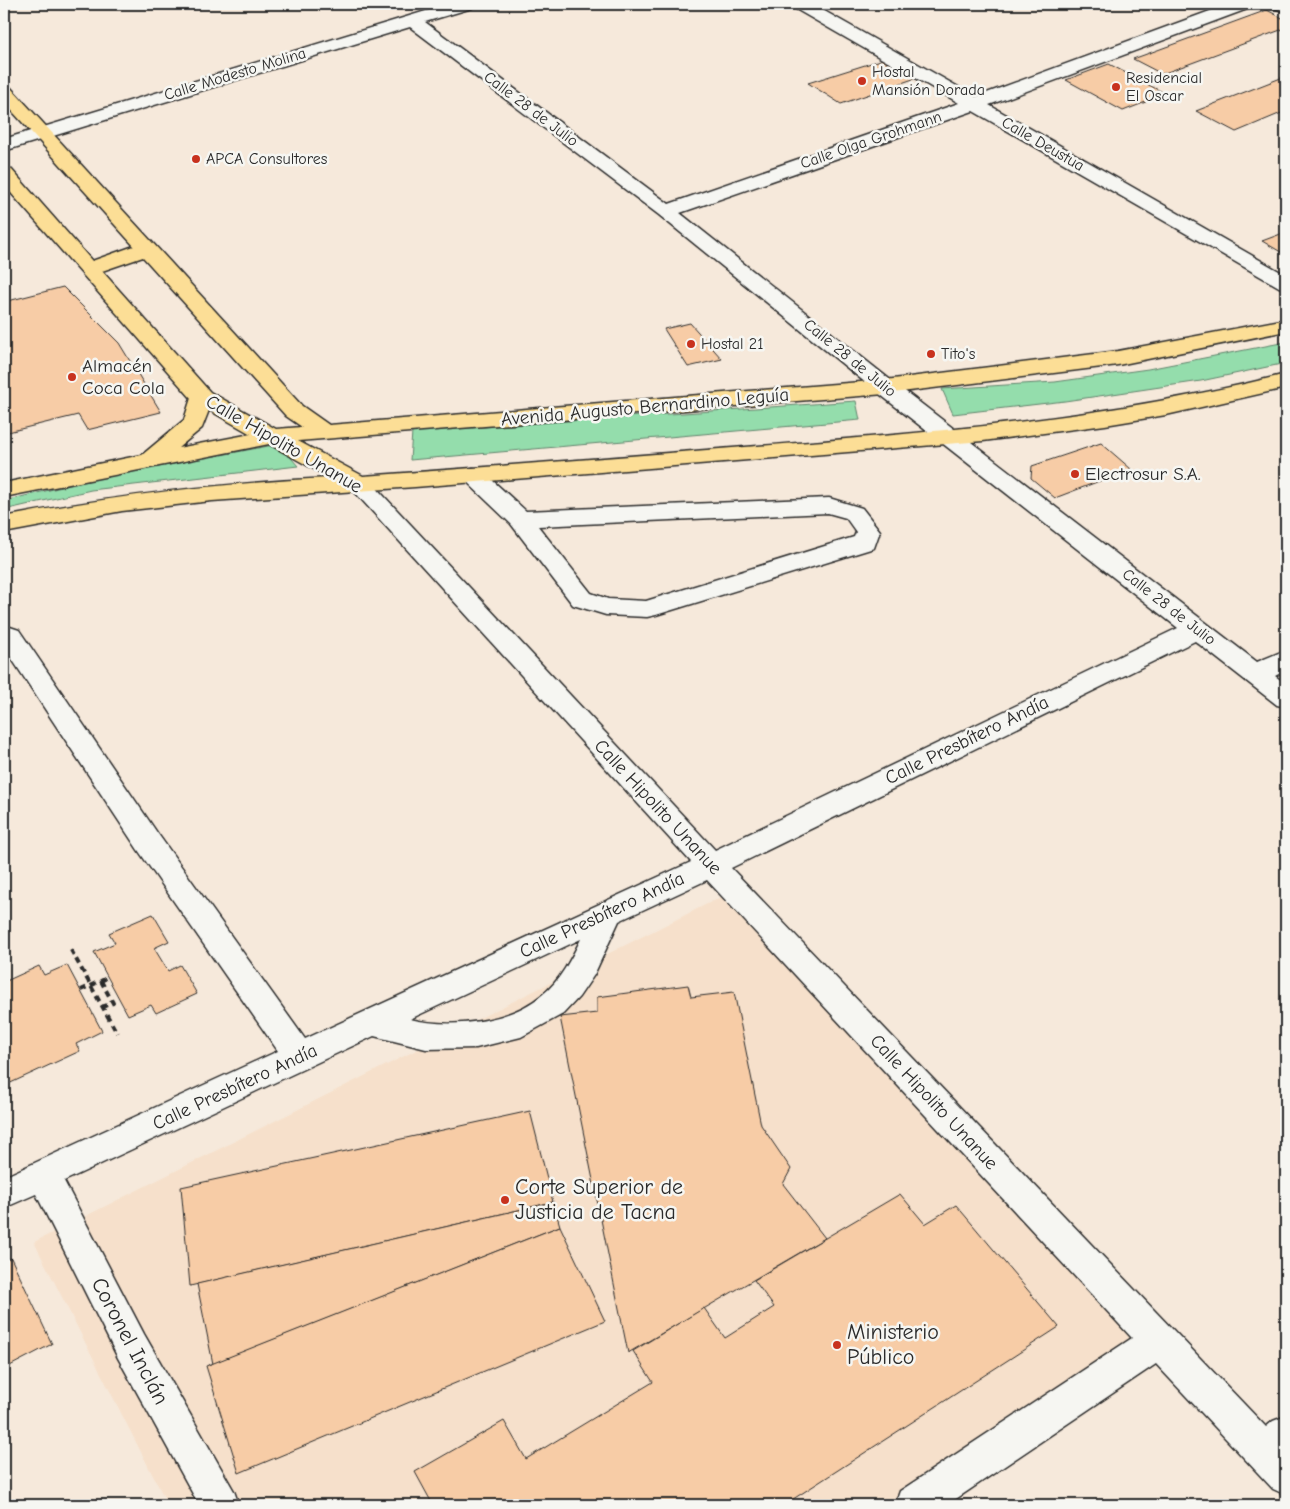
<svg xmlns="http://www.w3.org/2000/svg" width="1290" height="1509" viewBox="0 0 1290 1509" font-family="'Comic Neue',sans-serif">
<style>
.built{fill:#f6e0cb}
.green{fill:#94ddac;stroke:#60846c}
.building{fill:#f7cca6;stroke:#2b2b2b}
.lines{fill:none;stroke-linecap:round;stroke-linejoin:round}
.minor-casing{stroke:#2b2b2b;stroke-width:3}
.major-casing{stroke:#2b2b2b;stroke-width:3}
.path{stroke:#2b2b2b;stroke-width:4;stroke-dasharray:6 4.5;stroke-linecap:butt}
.minor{fill:#f6f6f2;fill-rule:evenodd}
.major{fill:#fcde96;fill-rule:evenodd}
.path-bridge{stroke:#2b2b2b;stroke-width:4;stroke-dasharray:6 4.5;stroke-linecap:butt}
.poi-dot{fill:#c8321e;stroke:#f6f6f2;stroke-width:2}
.labels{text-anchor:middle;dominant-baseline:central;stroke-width:5;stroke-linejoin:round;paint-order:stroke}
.far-poi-label{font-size:16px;fill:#2b2b2b;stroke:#f6f6f2;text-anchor:start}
.far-street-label{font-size:16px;fill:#2b2b2b;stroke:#f6f6f2}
.poi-label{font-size:19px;fill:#2b2b2b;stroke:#f6f6f2;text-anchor:start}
.street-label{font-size:19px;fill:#2b2b2b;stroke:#f6f6f2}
.near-poi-label{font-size:22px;fill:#2b2b2b;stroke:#f6f6f2;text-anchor:start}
.near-street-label{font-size:22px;fill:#2b2b2b;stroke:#f6f6f2}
</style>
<rect width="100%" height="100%" fill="#f6e9db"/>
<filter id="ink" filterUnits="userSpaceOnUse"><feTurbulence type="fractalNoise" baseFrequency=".02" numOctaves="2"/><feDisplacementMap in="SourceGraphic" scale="10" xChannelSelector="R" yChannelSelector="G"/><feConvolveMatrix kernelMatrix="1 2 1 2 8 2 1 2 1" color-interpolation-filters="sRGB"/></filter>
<g filter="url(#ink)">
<path class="built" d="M 721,897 L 1135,1337 L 885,1505 L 168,1505 L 34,1242 Z"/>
<g class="green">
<path d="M 1286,342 L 1286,363 L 1201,381 L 1065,401 L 953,414 L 942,389 L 1055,382 L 1148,369 Z"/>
<path d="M 856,401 L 860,420 L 410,460 L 412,432 Z"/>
<path d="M 279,444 L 298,466 L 91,490 L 4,510 L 4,501 L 95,479 Z"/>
</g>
<g class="building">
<path d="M 1267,10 L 1286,20 L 1286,28 L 1162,74 L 1133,59 Z"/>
<path d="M 884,59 L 916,78 L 841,104 L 808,83 Z"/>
<path d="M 1109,64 L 1166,94 L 1123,111 L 1066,80 Z"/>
<path d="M 1286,76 L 1286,111 L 1236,132 L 1196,111 Z"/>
<path d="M 1286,232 L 1286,255 L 1262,241 Z"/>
<path d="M 63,287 L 119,343 L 161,412 L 87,430 L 78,415 L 4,433 L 4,302 Z"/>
<path d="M 690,323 L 722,359 L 688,367 L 664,329 Z"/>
<path d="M 1101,443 L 1131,469 L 1055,498 L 1031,478 L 1032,466 Z"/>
<path d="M 153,914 L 169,941 L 154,948 L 168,971 L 180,965 L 197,994 L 156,1013 L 151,1005 L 128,1015 L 94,952 L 115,943 L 109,933 Z"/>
<path d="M 67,965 L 102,1031 L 76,1044 L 80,1051 L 4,1086 L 4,982 L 39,966 L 44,975 Z"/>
<path d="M 688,985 L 691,997 L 734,992 L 761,1125 L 791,1169 L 783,1184 L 825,1238 L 628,1353 L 560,1017 L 597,1013 L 597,997 Z"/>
<path d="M 530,1111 L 553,1202 L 190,1286 L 181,1187 Z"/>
<path d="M 900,1194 L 925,1224 L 956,1205 L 1059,1327 L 784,1505 L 433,1505 L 415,1472 L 504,1421 L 526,1459 L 653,1382 L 633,1351 L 704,1308 L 725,1338 L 774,1307 L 754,1280 Z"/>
<path d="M 553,1202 L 560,1226 L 213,1364 L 197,1284 Z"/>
<path d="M 560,1226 L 605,1321 L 239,1473 L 206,1366 Z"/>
<path d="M 11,1258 L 52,1344 L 4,1369 L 4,1262 Z"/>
</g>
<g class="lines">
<g class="minor-casing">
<g id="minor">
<path d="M 449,4 L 474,4 L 472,8 L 425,22 L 669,204 L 959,103 L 794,8 L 792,4 L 812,4 L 976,97 L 1229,4 L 1252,4 L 1250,8 L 989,105 L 1286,275 L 1286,289 L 1279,287 L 973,111 L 680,213 L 893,382 L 1257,662 L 1286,650 L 1286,670 L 1275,676 L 1286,684 L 1286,707 L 1277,705 L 1195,641 L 731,868 L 1266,1427 L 1273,1421 L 1286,1416 L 1286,1495 L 1273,1489 L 1156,1364 L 947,1505 L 895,1505 L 900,1491 L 1132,1338 L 707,880 L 619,921 L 594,975 L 579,997 L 563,1014 L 521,1037 L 476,1048 L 426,1049 L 374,1036 L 64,1181 L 144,1334 L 234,1491 L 239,1505 L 199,1505 L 118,1358 L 36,1194 L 4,1208 L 4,1177 L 278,1051 L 138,850 L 4,647 L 4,629 L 10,627 L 19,630 L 158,834 L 305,1039 L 691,862 L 352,489 L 348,484 L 352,479 L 360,477 L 368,479 L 715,850 L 1178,628 L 877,392 L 659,215 L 410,27 L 4,151 L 4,139 ZM 581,939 C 571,959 560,981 542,995 C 509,1023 450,1029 410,1019 Z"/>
<path d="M 1272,4 L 1286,4 L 1286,12 L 1274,8 Z"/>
<path d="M 473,468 L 481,470 L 526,511 L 829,498 L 862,508 L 880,531 L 874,548 L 656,615 L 647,617 L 606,615 L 573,605 L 511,524 L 465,480 L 461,475 L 465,470 ZM 828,513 L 846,518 L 856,532 L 854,537 L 646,601 L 608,599 L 591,593 L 538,526 Z"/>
</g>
</g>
<g class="major-casing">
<path id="major" d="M 4,86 L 10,87 L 302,406 L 329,425 L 885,380 L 1118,351 L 1286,319 L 1286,331 L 1118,365 L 885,394 L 298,441 L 363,476 C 490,467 618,457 745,447 C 929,433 1106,419 1286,374 L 1286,388 L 1166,415 L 1105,425 L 983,441 L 415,487 L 212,501 L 122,511 L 4,533 L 4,517 C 113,496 219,483 330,478 L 269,444 L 4,497 L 4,483 L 142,455 L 184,420 L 191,398 L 4,185 L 4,167 L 11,169 L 92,261 L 134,246 L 4,102 ZM 143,257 L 286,416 L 302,427 L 276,429 L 210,392 L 102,271 ZM 209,410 L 251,434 L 178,448 L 202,428 Z"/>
</g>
<g class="path">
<path d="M 71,950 L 117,1033"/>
<path d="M 101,981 L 113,1003 L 102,1007"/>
</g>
<use href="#minor" class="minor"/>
<use href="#major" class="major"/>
<path class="path-bridge" d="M 81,990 L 107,978"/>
</g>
</g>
<g class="poi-dot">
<circle cx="862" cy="81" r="5"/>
<circle cx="1116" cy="87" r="5"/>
<circle cx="196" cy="159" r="5"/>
<circle cx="691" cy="344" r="5"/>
<circle cx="931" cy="354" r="5"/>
<circle cx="72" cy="377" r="5"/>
<circle cx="1075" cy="474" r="5"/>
<circle cx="505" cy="1200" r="5"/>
<circle cx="837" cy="1345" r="5"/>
</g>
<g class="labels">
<g class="far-poi-label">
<text x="872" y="72">Hostal<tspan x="872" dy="18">Mansión Dorada</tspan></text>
<text x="1126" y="78">Residencial<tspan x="1126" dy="18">El Oscar</tspan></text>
<text x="206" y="159">APCA Consultores</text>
<text x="701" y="344">Hostal 21</text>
<text x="941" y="354">Tito's</text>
</g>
<g class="far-street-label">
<text transform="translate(235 74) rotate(-17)">Calle Modesto Molina</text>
<text transform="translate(531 109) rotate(37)">Calle 28 de Julio</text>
<text transform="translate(871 140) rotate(-19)">Calle Olga Grohmann</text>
<text transform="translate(1043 144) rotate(30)">Calle Deustua</text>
<text transform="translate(850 358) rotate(39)">Calle 28 de Julio</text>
<text transform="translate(1169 607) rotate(38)">Calle 28 de Julio</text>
</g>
<g class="poi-label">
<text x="82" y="366">Almacén<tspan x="82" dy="22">Coca Cola</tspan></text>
<text x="1085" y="474">Electrosur S.A.</text>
</g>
<g class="street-label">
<text transform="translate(645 407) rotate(-5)">Avenida Augusto Bernardino Leguía</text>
<text transform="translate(284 444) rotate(30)">Calle Hipolito Unanue</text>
<text transform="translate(967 740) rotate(-26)">Calle Presbítero Andía</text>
<text transform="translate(658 807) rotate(47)">Calle Hipolito Unanue</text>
<text transform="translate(602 915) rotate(-25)">Calle Presbítero Andía</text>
<text transform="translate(235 1087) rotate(-25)">Calle Presbítero Andía</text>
<text transform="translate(934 1102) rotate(47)">Calle Hipolito Unanue</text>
</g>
<g class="near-poi-label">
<text x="515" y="1187">Corte Superior de<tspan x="515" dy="25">Justicia de Tacna</tspan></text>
<text x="847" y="1332">Ministerio<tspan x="847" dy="25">Público</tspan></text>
</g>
<g class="near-street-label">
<text transform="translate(130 1341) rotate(62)">Coronel Inclán</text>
</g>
</g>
<rect width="1290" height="1509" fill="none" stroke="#f6f6f2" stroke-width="20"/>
<rect x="10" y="10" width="1270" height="1489" fill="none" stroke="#2b2b2b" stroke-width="2" filter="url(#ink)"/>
</svg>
